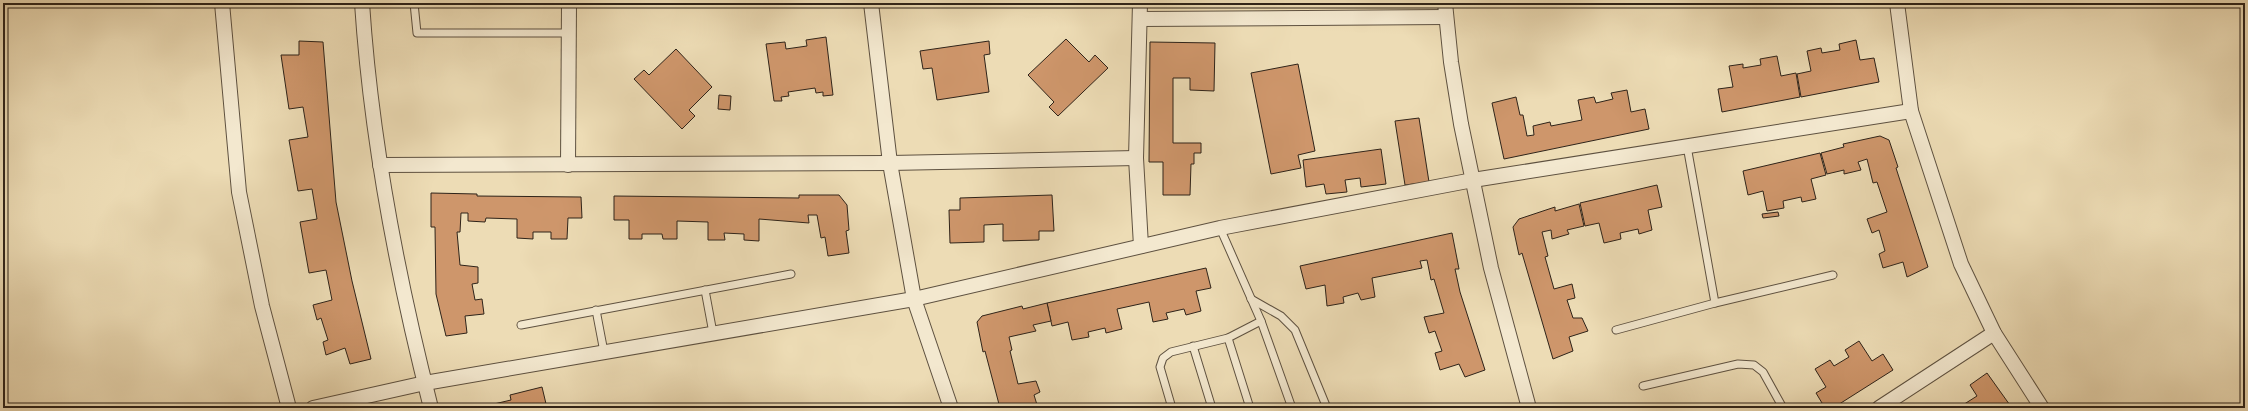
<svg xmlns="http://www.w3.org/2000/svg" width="2248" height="411" viewBox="0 0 2248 411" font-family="'Sorts Mill Goudy',serif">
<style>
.building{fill:#ce966b;stroke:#2e2319}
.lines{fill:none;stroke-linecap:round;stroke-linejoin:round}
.service-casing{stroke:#5e5140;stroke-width:9}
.minor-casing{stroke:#5e5140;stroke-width:16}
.service{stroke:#f3e8cf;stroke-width:7}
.minor{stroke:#f3e8cf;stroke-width:14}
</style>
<rect width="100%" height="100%" fill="#eddcb5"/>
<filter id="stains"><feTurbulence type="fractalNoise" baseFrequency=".005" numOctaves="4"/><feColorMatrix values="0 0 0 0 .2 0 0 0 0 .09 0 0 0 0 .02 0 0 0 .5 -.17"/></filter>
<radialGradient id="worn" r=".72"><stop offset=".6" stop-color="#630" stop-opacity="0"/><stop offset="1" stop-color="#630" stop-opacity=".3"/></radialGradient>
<g class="building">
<path d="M 826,37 L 833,95 L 823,96 L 823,92 L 816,93 L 815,88 L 788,92 L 789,96 L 781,97 L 782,101 L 774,101 L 766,44 L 785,42 L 786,49 L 807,46 L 806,40 Z"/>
<path d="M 1066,39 L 1089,62 L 1095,55 L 1108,68 L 1058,116 L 1049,107 L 1054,102 L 1028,75 Z"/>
<path d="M 1856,40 L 1860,60 L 1874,58 L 1879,82 L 1801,97 L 1797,74 L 1811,71 L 1807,51 L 1821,48 L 1822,53 L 1840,50 L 1839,44 Z"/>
<path d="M 299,41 L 323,42 L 336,202 L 352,281 L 371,359 L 350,364 L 345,348 L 326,355 L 323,342 L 328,340 L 321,318 L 317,320 L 313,305 L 332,300 L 326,270 L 309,273 L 300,222 L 317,219 L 312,189 L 298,191 L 289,140 L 308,137 L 303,107 L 289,109 L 281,55 L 299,55 Z"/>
<path d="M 989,41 L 990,54 L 984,55 L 989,92 L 937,100 L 932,68 L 923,69 L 920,51 Z"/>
<path d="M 1150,42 L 1215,43 L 1214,91 L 1190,90 L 1190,78 L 1173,78 L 1173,143 L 1201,143 L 1201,153 L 1194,153 L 1194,164 L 1191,164 L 1190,195 L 1163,195 L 1163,162 L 1149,162 Z"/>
<path d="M 676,49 L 712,87 L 689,110 L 695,116 L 682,129 L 634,79 L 644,70 L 649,75 Z"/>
<path d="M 1777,56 L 1781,76 L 1796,73 L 1800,97 L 1722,112 L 1718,89 L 1733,87 L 1729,66 L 1743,64 L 1743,68 L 1761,65 L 1760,59 Z"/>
<path d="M 1298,64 L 1315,151 L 1298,155 L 1301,168 L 1271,174 L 1251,73 Z"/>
<path d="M 1627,90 L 1631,112 L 1645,109 L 1649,129 L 1504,159 L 1492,103 L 1516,97 L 1520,115 L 1523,115 L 1527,136 L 1534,135 L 1533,126 L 1550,122 L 1551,126 L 1582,120 L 1578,100 L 1594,97 L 1596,103 L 1613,99 L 1611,93 Z"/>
<path d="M 719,95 L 731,96 L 730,110 L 718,109 Z"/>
<path d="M 1419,118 L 1429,182 L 1405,185 L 1395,121 Z"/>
<path d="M 1880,136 L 1889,140 L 1898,167 L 1896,168 L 1928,267 L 1907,277 L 1903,262 L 1883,268 L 1879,254 L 1885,251 L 1879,230 L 1872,233 L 1867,219 L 1887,212 L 1877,182 L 1873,183 L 1867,159 L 1858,162 L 1861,170 L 1844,174 L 1844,170 L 1827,174 L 1821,153 L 1844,147 L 1843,144 Z"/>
<path d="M 1381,149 L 1386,184 L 1361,187 L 1360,178 L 1345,180 L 1347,192 L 1326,194 L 1324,184 L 1306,187 L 1303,160 Z"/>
<path d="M 1820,153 L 1826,175 L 1811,179 L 1816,199 L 1802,202 L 1801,197 L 1783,201 L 1784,208 L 1767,211 L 1763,191 L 1748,195 L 1743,171 Z"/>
<path d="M 1657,185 L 1662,207 L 1648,210 L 1652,230 L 1639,234 L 1638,229 L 1620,233 L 1621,239 L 1604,243 L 1599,223 L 1585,226 L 1580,203 Z"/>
<path d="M 431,193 L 477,194 L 477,196 L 581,197 L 582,218 L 568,218 L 567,239 L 551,239 L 551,232 L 533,232 L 533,239 L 517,238 L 517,219 L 486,218 L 485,222 L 468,221 L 468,213 L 461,213 L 460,232 L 457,232 L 460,265 L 478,267 L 478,283 L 472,284 L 475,300 L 482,299 L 484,314 L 465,316 L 467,333 L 446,336 L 436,294 L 435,227 L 431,227 Z"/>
<path d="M 799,195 L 839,195 L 847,205 L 849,230 L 846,231 L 849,253 L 828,256 L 825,237 L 821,238 L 817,215 L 808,215 L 809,223 L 759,219 L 759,241 L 744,240 L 744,234 L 724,233 L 725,240 L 708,240 L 708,222 L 677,221 L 677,239 L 663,239 L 662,234 L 642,234 L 642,239 L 629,239 L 629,220 L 614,220 L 614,196 L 799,198 Z"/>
<path d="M 1052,195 L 1054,231 L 1039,231 L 1039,240 L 1003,241 L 1003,224 L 984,225 L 984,242 L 950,243 L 949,210 L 960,210 L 960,198 Z"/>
<path d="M 1579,204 L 1584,226 L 1567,230 L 1569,234 L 1552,239 L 1551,230 L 1542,232 L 1548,256 L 1545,257 L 1554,289 L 1572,284 L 1575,298 L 1567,300 L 1573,318 L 1582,318 L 1588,331 L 1569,337 L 1573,351 L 1553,359 L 1522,253 L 1519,255 L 1513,227 L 1519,219 L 1555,207 L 1555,211 Z"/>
<path d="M 1778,212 L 1779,216 L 1763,218 L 1762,214 Z"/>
<path d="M 1452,233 L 1459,269 L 1455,269 L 1460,292 L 1485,370 L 1465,377 L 1459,364 L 1440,370 L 1435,353 L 1442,351 L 1435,331 L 1429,333 L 1424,317 L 1444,313 L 1434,279 L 1431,280 L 1427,260 L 1420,261 L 1422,268 L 1372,278 L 1375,297 L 1361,300 L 1358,293 L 1343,297 L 1344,303 L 1327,306 L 1325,285 L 1306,289 L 1300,266 Z"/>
<path d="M 1206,268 L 1211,288 L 1196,291 L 1201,311 L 1186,315 L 1184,309 L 1166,313 L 1168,319 L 1153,322 L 1149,302 L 1117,309 L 1122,329 L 1106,333 L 1105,328 L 1088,332 L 1089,337 L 1072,340 L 1068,322 L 1052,326 L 1047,303 Z"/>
<path d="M 1047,303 L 1051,321 L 1033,325 L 1036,331 L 1009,337 L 1012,350 L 1010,351 L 1018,384 L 1036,381 L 1040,392 L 1034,395 L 1038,408 L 1000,408 L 985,351 L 983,352 L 977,322 L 982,316 L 1022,306 L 1023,309 Z"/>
<path d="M 1859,341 L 1872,361 L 1883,354 L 1893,370 L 1833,408 L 1825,408 L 1816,393 L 1826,387 L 1815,369 L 1830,360 L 1834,366 L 1849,357 L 1845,350 Z"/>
<path d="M 1987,373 L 2012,408 L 1958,408 L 1977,396 L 1970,385 Z"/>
<path d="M 542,387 L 547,408 L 477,408 L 511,400 L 510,395 Z"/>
</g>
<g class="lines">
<g class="service-casing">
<g id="service">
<path d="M 427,3 L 414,3 L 417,33 L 569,33"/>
<path d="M 1687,146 L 1715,303"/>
<path d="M 1220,228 L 1261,321 L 1292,408"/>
<path d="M 705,290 L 713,333"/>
<path d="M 1251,299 L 1281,316 L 1295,330 L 1327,408"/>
<path d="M 596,310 L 604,352"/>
<path d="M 521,325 L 791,274"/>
<path d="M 1616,330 L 1715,303 L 1833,275"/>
<path d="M 1228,338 L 1250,408"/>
<path d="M 1193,346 L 1212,408"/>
<path d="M 1643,386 L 1738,364 L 1754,365 L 1763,372 L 1783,408"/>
<path d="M 1172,408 L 1160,367 L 1163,358 L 1171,352 L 1228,338 L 1261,321"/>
</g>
</g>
<g class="minor-casing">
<g id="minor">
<path d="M 222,3 L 239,192 L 262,306 L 289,408"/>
<path d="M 362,3 C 371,140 397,275 431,408"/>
<path d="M 871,3 L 890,163 L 914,299 L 951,408"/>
<path d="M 1140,3 L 1136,158 L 1141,246"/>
<path d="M 1445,3 L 1451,62 L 1461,124 L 1491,268 L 1529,408"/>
<path d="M 1897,3 L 1911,111 L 1961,264 L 1994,333 L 2042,408"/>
<path d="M 1140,19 L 1445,17"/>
<path d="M 380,165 L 890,163 L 1136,158"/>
<path d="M 568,165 L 569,3"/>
<path d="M 313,408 L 425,383 L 914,299 L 1220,228 L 1473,180 L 1911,111"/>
<path d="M 1879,408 L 1994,333"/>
</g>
</g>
<use href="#service" class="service"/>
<use href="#minor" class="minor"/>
</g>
<rect width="2248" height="411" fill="none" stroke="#eddcb5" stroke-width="16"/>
<rect x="4" y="4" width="2240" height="403" fill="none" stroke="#2e2319" stroke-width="2"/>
<rect x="8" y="8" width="2232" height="395" fill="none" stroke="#2e2319"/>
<rect width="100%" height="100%" filter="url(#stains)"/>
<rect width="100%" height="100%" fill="url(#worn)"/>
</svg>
